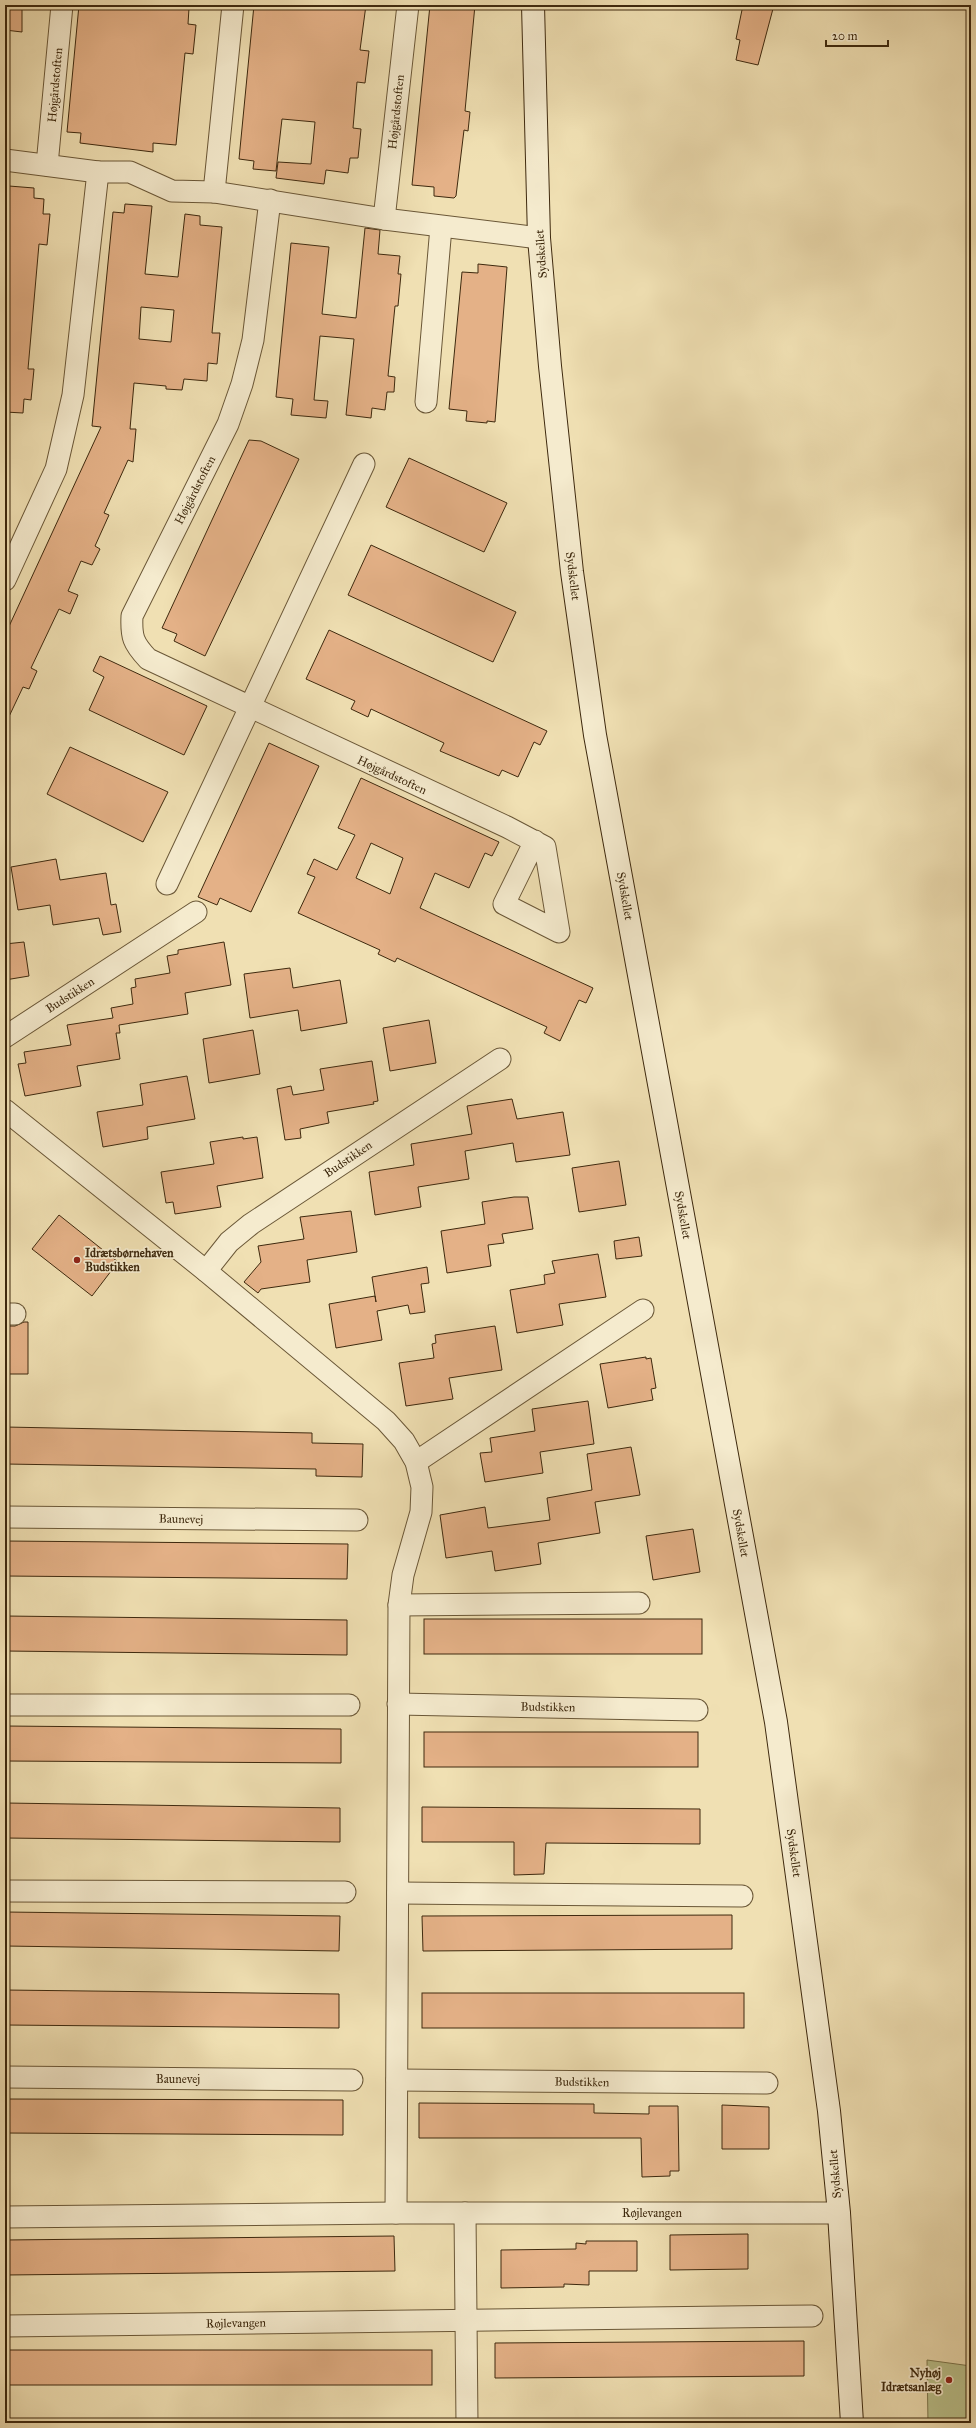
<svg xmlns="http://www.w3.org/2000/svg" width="976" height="2428" viewBox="0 0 976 2428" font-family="'IM FELL Great Primer',serif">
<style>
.green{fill:#bbc28c;stroke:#7c764d}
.building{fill:#e4b187;stroke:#3e290e;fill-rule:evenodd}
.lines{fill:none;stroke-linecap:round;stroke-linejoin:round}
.street-casing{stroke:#6a5737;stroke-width:23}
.secondary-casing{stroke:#3e290e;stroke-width:24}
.street{stroke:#f5ebce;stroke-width:21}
.secondary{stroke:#f5ebce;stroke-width:22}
.poi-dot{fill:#8f2418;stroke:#f5ebce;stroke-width:1.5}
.labels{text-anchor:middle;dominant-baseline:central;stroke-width:3.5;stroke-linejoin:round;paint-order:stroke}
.street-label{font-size:12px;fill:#3e290e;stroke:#f5ebce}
.poi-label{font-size:12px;font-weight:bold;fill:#3e290e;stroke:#f5ebce;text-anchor:start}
</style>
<rect width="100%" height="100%" fill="#f0e0b3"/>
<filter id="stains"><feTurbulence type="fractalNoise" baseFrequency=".005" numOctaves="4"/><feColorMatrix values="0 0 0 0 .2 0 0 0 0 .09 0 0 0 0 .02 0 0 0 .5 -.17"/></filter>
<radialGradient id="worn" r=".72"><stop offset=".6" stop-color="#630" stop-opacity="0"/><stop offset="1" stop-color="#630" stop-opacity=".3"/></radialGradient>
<path class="green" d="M 927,2360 L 971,2366 L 971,2423 L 928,2423 Z"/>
<g class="building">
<path d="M 5,5 L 22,5 L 22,32 L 5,30 Z"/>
<path d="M 79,5 L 167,5 L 189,8 L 188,24 L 196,25 L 193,54 L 185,53 L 176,145 L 153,143 L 153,152 L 80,143 L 81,133 L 67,132 Z"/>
<path d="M 254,5 L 366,5 L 360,50 L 369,51 L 365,83 L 357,82 L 353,128 L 361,129 L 358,158 L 350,158 L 348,173 L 326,170 L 324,184 L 276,178 L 278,162 L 311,164 L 315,122 L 282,119 L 276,171 L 253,169 L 254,161 L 239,159 Z"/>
<path d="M 430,5 L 475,5 L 465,111 L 470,112 L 468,131 L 464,130 L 456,196 L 454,198 L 434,196 L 434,187 L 412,185 Z"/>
<path d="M 743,5 L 774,5 L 758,65 L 736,60 L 740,40 L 736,39 Z"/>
<path d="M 9,186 L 34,188 L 34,198 L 44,199 L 43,214 L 50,214 L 47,245 L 39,244 L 28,369 L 34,369 L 31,400 L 24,399 L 23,413 L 5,412 L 5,216 Z"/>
<path d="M 125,204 L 152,206 L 145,274 L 178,277 L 185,214 L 200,216 L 200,225 L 222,227 L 212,333 L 220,333 L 217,364 L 208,363 L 207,381 L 184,379 L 182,390 L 166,389 L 166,386 L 134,383 L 130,429 L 136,429 L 133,462 L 128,460 L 104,513 L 109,515 L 95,546 L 100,549 L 92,565 L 81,561 L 68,591 L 78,595 L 70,614 L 59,609 L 31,668 L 37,671 L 29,689 L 23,687 L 5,725 L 5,635 L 101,427 L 92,426 L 113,212 L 124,213 ZM 141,307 L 174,310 L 171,342 L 139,339 Z"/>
<path d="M 365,228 L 380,230 L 378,254 L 400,256 L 398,274 L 401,274 L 398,306 L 395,306 L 388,376 L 395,377 L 394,392 L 387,392 L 385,410 L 372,408 L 371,418 L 346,415 L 354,339 L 320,336 L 314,400 L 328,401 L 326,418 L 291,415 L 293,399 L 276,397 L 291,243 L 329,247 L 322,314 L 356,318 Z"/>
<path d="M 478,264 L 507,267 L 495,422 L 487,421 L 487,423 L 466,421 L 467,411 L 449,409 L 462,272 L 478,273 Z"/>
<path d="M 249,440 L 261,441 L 299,459 L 205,656 L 174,641 L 177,634 L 162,628 Z"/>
<path d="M 409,458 L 507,503 L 484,552 L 386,507 Z"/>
<path d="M 371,545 L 516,612 L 493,662 L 348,595 Z"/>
<path d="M 329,630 L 547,731 L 540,745 L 534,742 L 518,777 L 502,770 L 499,776 L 440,751 L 444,743 L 371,709 L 368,717 L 351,709 L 355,701 L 306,679 Z"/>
<path d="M 100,656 L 207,706 L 184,755 L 89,710 L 104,677 L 93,671 Z"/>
<path d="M 269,743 L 319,766 L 251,912 L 220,898 L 217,905 L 198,897 Z"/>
<path d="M 70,747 L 168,792 L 143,842 L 47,794 Z"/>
<path d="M 361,778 L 499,842 L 492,856 L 485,853 L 469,888 L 435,873 L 420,908 L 593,988 L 586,1003 L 579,1000 L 560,1041 L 544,1033 L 547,1027 L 397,958 L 395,962 L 378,954 L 380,950 L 298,913 L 315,877 L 307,874 L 314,859 L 337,870 L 355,835 L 338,828 ZM 371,843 L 403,858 L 390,894 L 356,878 Z"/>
<path d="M 56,859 L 60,880 L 106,873 L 111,905 L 116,904 L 121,932 L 103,935 L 99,918 L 53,925 L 50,905 L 18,910 L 11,867 Z"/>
<path d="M 24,942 L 29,976 L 5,980 L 5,944 Z"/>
<path d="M 224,942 L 231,985 L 185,993 L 188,1014 L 119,1025 L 120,1033 L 116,1033 L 120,1059 L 77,1066 L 81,1086 L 25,1096 L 18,1064 L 26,1063 L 24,1052 L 71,1045 L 67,1025 L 113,1018 L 111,1008 L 133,1004 L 131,988 L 136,987 L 135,979 L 170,973 L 167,956 L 178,954 L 178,950 Z"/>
<path d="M 290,968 L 293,988 L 340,980 L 347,1023 L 301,1031 L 298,1010 L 250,1018 L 244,974 Z"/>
<path d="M 429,1020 L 436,1063 L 390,1071 L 383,1028 Z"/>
<path d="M 253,1030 L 260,1074 L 209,1083 L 203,1039 Z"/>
<path d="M 372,1061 L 378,1101 L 373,1102 L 374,1104 L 327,1112 L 329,1123 L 300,1129 L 301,1138 L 285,1140 L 277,1089 L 291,1086 L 293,1095 L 324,1090 L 320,1069 Z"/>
<path d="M 187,1076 L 195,1119 L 147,1127 L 148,1139 L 103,1147 L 97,1112 L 143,1105 L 140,1084 Z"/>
<path d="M 512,1099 L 517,1119 L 563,1112 L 570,1155 L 516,1162 L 513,1143 L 465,1151 L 469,1179 L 418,1187 L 421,1207 L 375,1215 L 369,1172 L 414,1165 L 411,1144 L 472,1134 L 467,1106 Z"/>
<path d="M 243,1137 L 243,1139 L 257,1137 L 263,1178 L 217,1186 L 221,1207 L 175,1214 L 173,1202 L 166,1203 L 161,1172 L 214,1164 L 210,1142 Z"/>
<path d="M 619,1161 L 626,1205 L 579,1212 L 572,1168 Z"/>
<path d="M 514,1197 L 528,1197 L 533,1229 L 502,1234 L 504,1243 L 488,1245 L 491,1266 L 447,1273 L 441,1231 L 485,1224 L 482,1202 Z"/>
<path d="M 351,1211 L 357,1252 L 307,1260 L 310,1282 L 261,1289 L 258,1293 L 244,1282 L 261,1262 L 258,1246 L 304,1239 L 300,1217 Z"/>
<path d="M 59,1215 L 118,1262 L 92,1296 L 32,1249 Z"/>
<path d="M 639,1237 L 642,1256 L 616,1259 L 614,1241 Z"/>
<path d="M 598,1254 L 606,1297 L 559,1304 L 563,1325 L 517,1333 L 510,1290 L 545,1284 L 544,1275 L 555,1273 L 552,1261 Z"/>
<path d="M 427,1267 L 429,1283 L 421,1284 L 425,1312 L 410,1314 L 408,1305 L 377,1311 L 382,1340 L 336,1348 L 329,1304 L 375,1296 L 376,1302 L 372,1277 Z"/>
<path d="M 24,1322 L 28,1322 L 28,1374 L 5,1374 L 5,1326 L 15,1326 Z"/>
<path d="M 495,1326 L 502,1370 L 449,1378 L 453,1399 L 406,1406 L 399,1363 L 434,1358 L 432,1344 L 436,1343 L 435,1335 Z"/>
<path d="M 646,1357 L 646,1359 L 651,1358 L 656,1388 L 651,1389 L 653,1400 L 608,1408 L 600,1364 Z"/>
<path d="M 588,1401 L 594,1444 L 540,1452 L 543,1473 L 485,1482 L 480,1453 L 492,1452 L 490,1438 L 535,1431 L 532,1409 Z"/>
<path d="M 5,1427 L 312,1433 L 312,1443 L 363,1444 L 362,1477 L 316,1476 L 316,1469 L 5,1464 Z"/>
<path d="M 631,1447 L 640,1495 L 595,1502 L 600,1533 L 538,1543 L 541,1564 L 495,1571 L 492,1551 L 446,1558 L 440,1515 L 485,1507 L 488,1528 L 550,1520 L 547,1498 L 592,1490 L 587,1454 Z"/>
<path d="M 693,1529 L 700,1572 L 653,1580 L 646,1536 Z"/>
<path d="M 5,1541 L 348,1544 L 347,1579 L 5,1576 Z"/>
<path d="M 5,1616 L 347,1620 L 347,1655 L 5,1651 Z"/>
<rect x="424" y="1619" width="278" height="35"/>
<path d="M 5,1726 L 341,1729 L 341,1763 L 5,1761 Z"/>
<rect x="424" y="1732" width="274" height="35"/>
<path d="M 5,1803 L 340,1808 L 340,1842 L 5,1838 Z"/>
<path d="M 422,1807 L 700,1809 L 700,1844 L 546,1843 L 544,1874 L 514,1875 L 514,1842 L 422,1842 Z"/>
<path d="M 5,1912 L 340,1916 L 339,1951 L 5,1946 Z"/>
<path d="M 732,1915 L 732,1949 L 423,1951 L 422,1916 Z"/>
<path d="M 5,1990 L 339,1994 L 339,2028 L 5,2025 Z"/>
<rect x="422" y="1993" width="322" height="35"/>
<path d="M 5,2099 L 343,2100 L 343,2135 L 5,2133 Z"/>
<path d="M 419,2103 L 594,2104 L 594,2113 L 649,2114 L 649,2106 L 678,2106 L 679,2171 L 670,2171 L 670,2176 L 642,2177 L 641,2138 L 419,2138 Z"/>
<path d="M 722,2105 L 769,2107 L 769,2149 L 722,2149 Z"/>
<path d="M 748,2234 L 748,2269 L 670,2270 L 670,2235 Z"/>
<path d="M 394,2236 L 395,2271 L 5,2275 L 5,2240 Z"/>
<path d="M 586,2241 L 637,2241 L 637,2271 L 589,2271 L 589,2285 L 564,2284 L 564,2287 L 501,2288 L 501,2250 L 576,2249 L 576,2243 L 586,2244 Z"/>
<path d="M 804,2341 L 804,2376 L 495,2378 L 495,2343 Z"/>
<rect x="5" y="2350" width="427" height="35"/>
</g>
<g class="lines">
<g class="street-casing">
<g id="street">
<path d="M 5,160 L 98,172 L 130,172 L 172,191 L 214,192 L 384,219 L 539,238"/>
<path d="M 47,165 L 62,5"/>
<path d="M 214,192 L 233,5"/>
<path d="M 270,200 L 253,340 L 242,384 L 228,424 L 132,616 C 131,637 133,643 148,659 L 507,827 L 545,847 L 559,932 L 504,904 L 535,841"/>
<path d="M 384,219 L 408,5"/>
<path d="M 426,402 L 441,227"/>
<path d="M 5,580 L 56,469 L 73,395 L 98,172"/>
<path d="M 167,884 L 364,464"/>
<path d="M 5,1037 L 196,912"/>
<path d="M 5,1110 L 206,1271 L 386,1421 L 404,1441 L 416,1462 L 422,1487 L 421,1512 L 403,1575 L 399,1605 L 396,2213"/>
<path d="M 206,1271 L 229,1242 L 251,1224 L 500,1059"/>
<path d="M 5,1314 L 15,1314"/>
<path d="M 416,1462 L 643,1310"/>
<path d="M 5,1517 L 357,1520"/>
<path d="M 399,1605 L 639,1603"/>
<path d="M 398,1704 L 697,1710"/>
<path d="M 5,1705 L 349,1705"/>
<path d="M 5,1891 L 345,1892"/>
<path d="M 398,1893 L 742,1896"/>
<path d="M 5,2077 L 352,2080"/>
<path d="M 397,2080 L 767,2083"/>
<path d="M 465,2213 L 467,2423"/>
<path d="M 5,2217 L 396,2213 L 839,2213"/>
<path d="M 5,2326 L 812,2316"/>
</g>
</g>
<g class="secondary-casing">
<path id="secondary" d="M 533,5 L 539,238 L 550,366 L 572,572 L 595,735 L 776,1722 L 829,2111 L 839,2213 L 852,2423"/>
</g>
<use href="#street" class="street"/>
<use href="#secondary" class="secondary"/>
</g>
<g class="poi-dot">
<circle cx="77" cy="1260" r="4"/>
<circle cx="949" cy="2380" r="4"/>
</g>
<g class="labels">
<g class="street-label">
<text transform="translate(55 85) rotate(-85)">Højgårdstoften</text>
<text transform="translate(396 112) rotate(-84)">Højgårdstoften</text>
<text transform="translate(541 254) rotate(-94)">Sydskellet</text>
<text transform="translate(195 490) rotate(-63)">Højgårdstoften</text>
<text transform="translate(573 576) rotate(83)">Sydskellet</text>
<text transform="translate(392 775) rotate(25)">Højgårdstoften</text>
<text transform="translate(625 896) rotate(80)">Sydskellet</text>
<text transform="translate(70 995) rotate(-33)">Budstikken</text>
<text transform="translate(348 1159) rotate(-34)">Budstikken</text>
<text transform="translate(683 1215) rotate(80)">Sydskellet</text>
<text transform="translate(181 1519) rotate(1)">Baunevej</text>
<text transform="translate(741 1533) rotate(80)">Sydskellet</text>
<text transform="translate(548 1707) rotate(1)">Budstikken</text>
<text transform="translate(794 1853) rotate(82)">Sydskellet</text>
<text x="178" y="2079">Baunevej</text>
<text transform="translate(582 2082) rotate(1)">Budstikken</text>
<text transform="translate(835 2174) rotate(-95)">Sydskellet</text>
<text x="652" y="2213">Røjlevangen</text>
<text transform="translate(236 2323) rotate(-1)">Røjlevangen</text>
</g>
<g class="poi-label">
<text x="85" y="1253">Idrætsbørnehaven<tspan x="85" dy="14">Budstikken</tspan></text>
<text x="941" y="2373" text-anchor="end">Nyhøj<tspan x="941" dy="14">Idrætsanlæg</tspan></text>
</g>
</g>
<rect width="976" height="2428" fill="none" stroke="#f0e0b3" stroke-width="20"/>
<rect x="6" y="6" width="964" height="2416" fill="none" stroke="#3e290e" stroke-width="2"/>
<rect x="10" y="10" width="956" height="2408" fill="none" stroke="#3e290e"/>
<path d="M826 40v6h62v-6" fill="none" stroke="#3e290e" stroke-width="2"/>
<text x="832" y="40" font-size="12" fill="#3e290e" stroke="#f5ebce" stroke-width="3" paint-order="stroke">20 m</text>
<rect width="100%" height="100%" filter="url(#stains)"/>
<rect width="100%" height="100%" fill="url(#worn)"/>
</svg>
